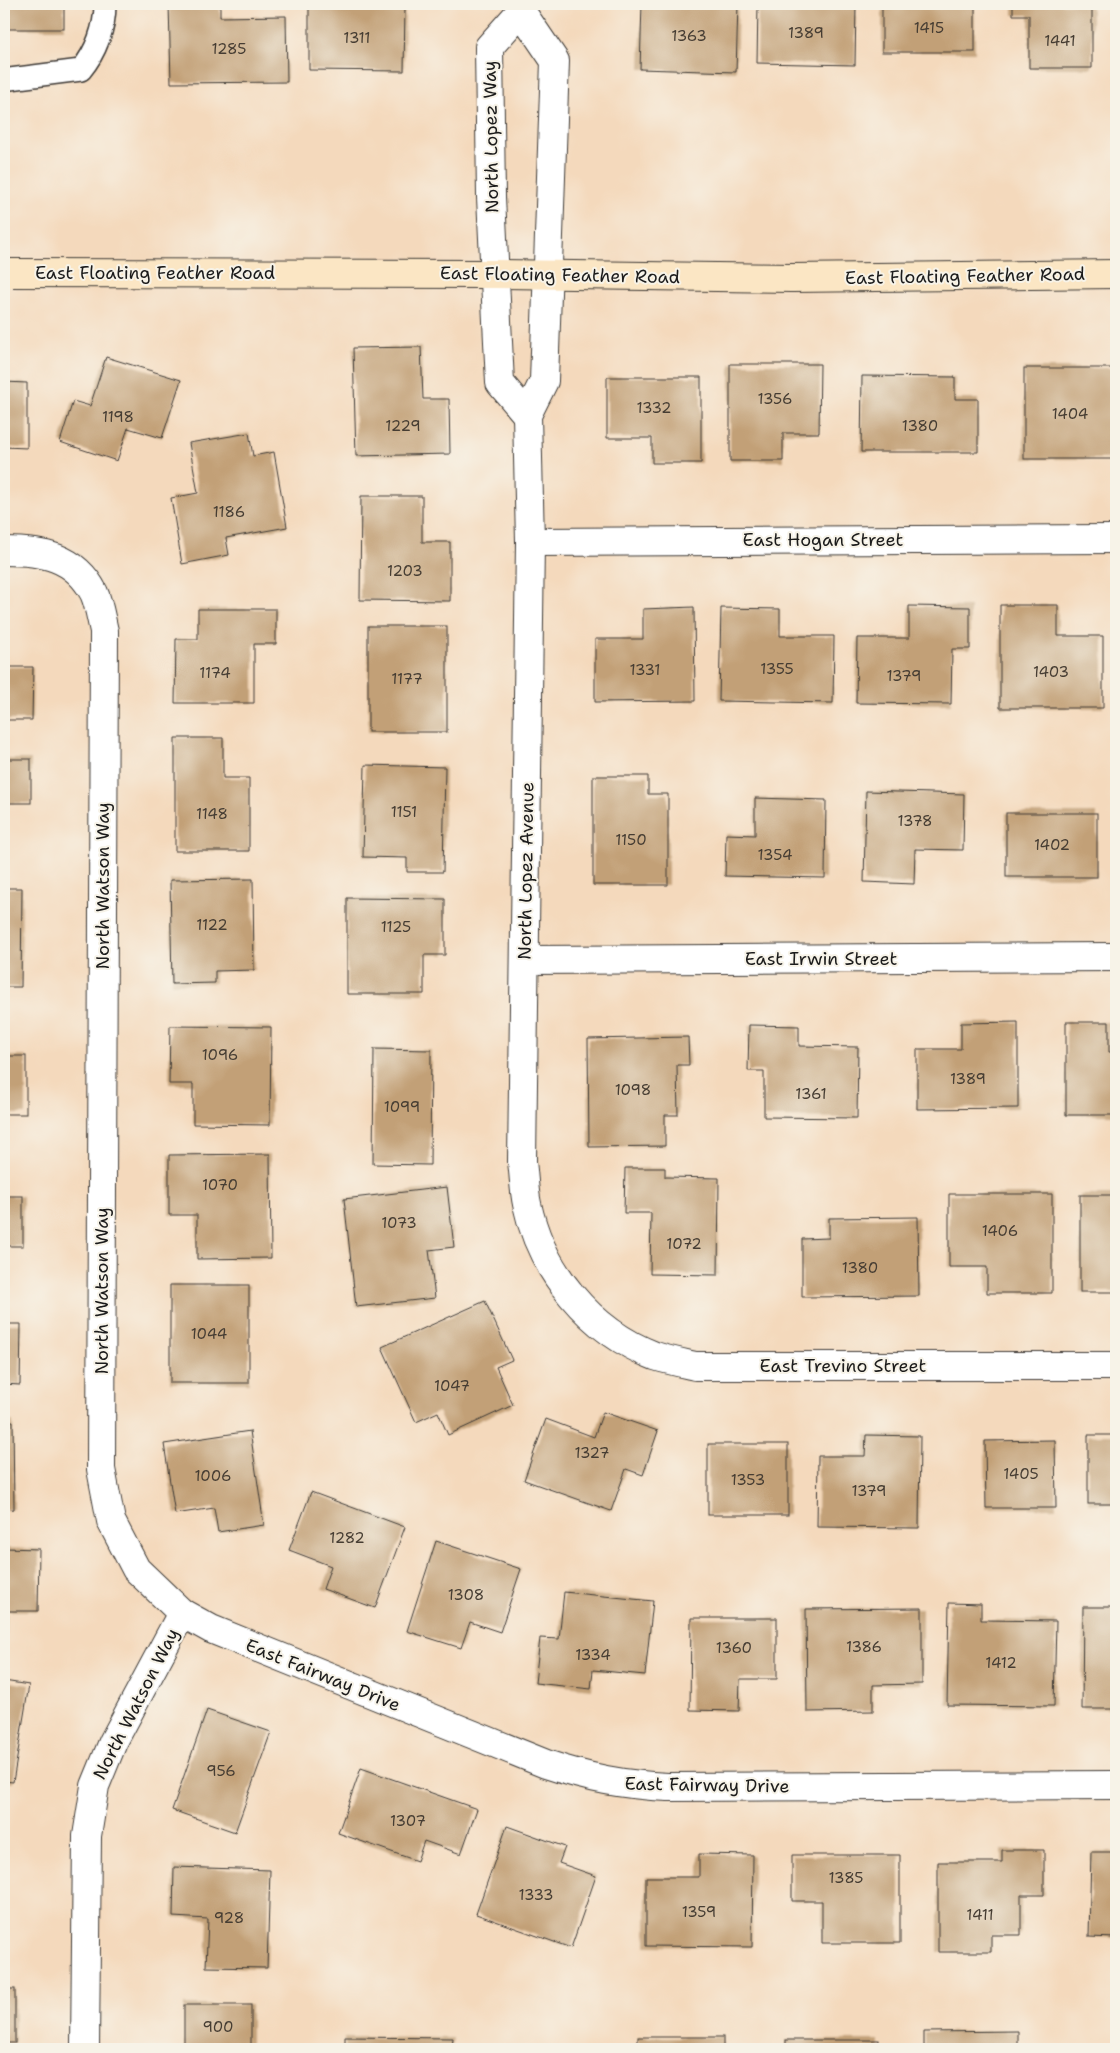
<svg xmlns="http://www.w3.org/2000/svg" width="1120" height="2053" viewBox="0 0 1120 2053" font-family="'Shantell Sans',sans-serif">
<style>
.building{fill:#c2a077}
.lines{fill:none;stroke-linecap:round;stroke-linejoin:round}
.service-casing{stroke:#3c3834;stroke-width:24}
.minor-casing{stroke:#3c3834;stroke-width:30}
.secondary-casing{stroke:#3c3834;stroke-width:30}
.service{stroke:#fff;stroke-width:21}
.minor{stroke:#fff;stroke-width:28}
.secondary{stroke:#fbe6c4;stroke-width:28}
.labels{text-anchor:middle;dominant-baseline:central;stroke-width:4;stroke-linejoin:round;paint-order:stroke}
.number-label{font-size:15px;fill:#463d33}
.street-label{font-size:18px;fill:#1c1c1c;stroke:#f7f3e8}
</style>
<rect width="100%" height="100%" fill="#f7f3e8"/>
<filter id="ink" filterUnits="userSpaceOnUse"><feTurbulence type="fractalNoise" baseFrequency=".02" numOctaves="2"/><feDisplacementMap in="SourceGraphic" scale="10" xChannelSelector="R" yChannelSelector="G"/><feConvolveMatrix kernelMatrix="1 2 1 2 8 2 1 2 1" color-interpolation-filters="sRGB"/></filter>
<filter id="wash" filterUnits="userSpaceOnUse"><feTurbulence type="fractalNoise" baseFrequency=".0096" numOctaves="4" result="noise"/><feDisplacementMap in="SourceGraphic" scale="20" xChannelSelector="R" yChannelSelector="G"/><feGaussianBlur stdDeviation="1.12" result="paint"/><feColorMatrix in="noise" values="0 0 0 0 0 0 0 0 0 0 0 0 0 0 0 0 0 1.4 0 .05"/><feComposite in="paint" operator="in"/></filter>
<g filter="url(#wash)">
<rect width="100%" height="100%" fill="#f4d9bc"/>
<g id="blocks">
<g class="building">
<rect x="4" y="4" width="60" height="25"/>
<path d="M 169,4 L 220,4 L 220,17 L 286,16 L 287,82 L 171,83 Z"/>
<path d="M 309,4 L 405,6 L 404,71 L 309,70 Z"/>
<path d="M 642,4 L 738,4 L 736,72 L 640,69 Z"/>
<path d="M 758,4 L 856,4 L 855,65 L 757,63 Z"/>
<rect x="882" y="4" width="93" height="48"/>
<path d="M 1013,4 L 1092,4 L 1092,68 L 1029,68 L 1029,15 L 1013,15 Z"/>
<path d="M 421,347 L 423,399 L 449,399 L 450,454 L 356,456 L 353,348 Z"/>
<path d="M 106,357 L 181,380 L 162,438 L 128,428 L 117,461 L 60,442 L 73,401 L 90,406 Z"/>
<path d="M 730,364 L 820,364 L 819,433 L 783,433 L 783,461 L 730,461 Z"/>
<rect x="1024" y="368" width="91" height="91"/>
<path d="M 862,376 L 955,377 L 955,399 L 978,399 L 978,452 L 861,452 Z"/>
<path d="M 607,377 L 701,377 L 701,463 L 652,463 L 652,438 L 607,438 Z"/>
<path d="M 4,382 L 27,383 L 27,448 L 4,447 Z"/>
<path d="M 249,433 L 253,456 L 274,452 L 287,527 L 226,538 L 229,555 L 182,564 L 171,498 L 198,493 L 189,443 Z"/>
<path d="M 361,496 L 422,496 L 422,542 L 450,542 L 450,601 L 360,600 Z"/>
<path d="M 1000,605 L 1058,605 L 1058,636 L 1103,636 L 1103,708 L 1000,708 Z"/>
<path d="M 909,606 L 970,607 L 970,649 L 952,649 L 951,704 L 856,703 L 857,638 L 909,638 Z"/>
<path d="M 694,607 L 695,701 L 595,702 L 595,639 L 643,639 L 643,609 Z"/>
<path d="M 721,608 L 780,609 L 780,636 L 834,636 L 833,703 L 719,701 Z"/>
<path d="M 198,609 L 276,609 L 276,644 L 254,644 L 254,703 L 175,703 L 176,639 L 198,639 Z"/>
<rect x="368" y="626" width="79" height="106"/>
<path d="M 4,667 L 33,667 L 32,720 L 4,720 Z"/>
<path d="M 175,738 L 223,738 L 223,778 L 249,778 L 249,851 L 175,851 Z"/>
<rect x="4" y="759" width="27" height="44"/>
<path d="M 365,765 L 445,767 L 443,872 L 407,872 L 407,858 L 363,857 Z"/>
<path d="M 593,776 L 648,776 L 648,794 L 668,794 L 668,885 L 593,885 Z"/>
<path d="M 866,791 L 964,794 L 963,850 L 915,849 L 914,884 L 864,882 Z"/>
<path d="M 755,798 L 826,800 L 825,878 L 725,876 L 726,834 L 755,835 Z"/>
<rect x="1006" y="813" width="91" height="64"/>
<path d="M 253,879 L 254,970 L 215,971 L 215,983 L 172,984 L 170,880 Z"/>
<path d="M 4,888 L 22,888 L 21,987 L 4,987 Z"/>
<path d="M 347,898 L 445,899 L 445,955 L 424,955 L 424,994 L 347,994 Z"/>
<path d="M 1018,1022 L 1018,1108 L 917,1109 L 917,1049 L 961,1049 L 961,1023 Z"/>
<path d="M 1066,1022 L 1109,1022 L 1109,1052 L 1116,1052 L 1116,1115 L 1066,1115 Z"/>
<path d="M 749,1025 L 799,1026 L 799,1046 L 858,1047 L 857,1118 L 764,1117 L 764,1071 L 748,1071 Z"/>
<path d="M 170,1026 L 271,1027 L 270,1125 L 193,1124 L 193,1084 L 169,1084 Z"/>
<path d="M 688,1037 L 689,1065 L 677,1065 L 678,1115 L 665,1115 L 665,1146 L 589,1147 L 588,1039 Z"/>
<path d="M 374,1049 L 431,1050 L 430,1165 L 373,1164 Z"/>
<rect x="4" y="1056" width="22" height="58"/>
<path d="M 270,1154 L 271,1258 L 197,1259 L 197,1215 L 169,1215 L 169,1155 Z"/>
<path d="M 625,1168 L 665,1168 L 665,1177 L 719,1178 L 718,1275 L 650,1274 L 651,1213 L 624,1213 Z"/>
<path d="M 447,1187 L 454,1247 L 429,1250 L 435,1298 L 356,1307 L 344,1199 Z"/>
<path d="M 949,1194 L 1052,1194 L 1052,1293 L 987,1293 L 987,1267 L 949,1267 Z"/>
<rect x="1080" y="1195" width="36" height="97"/>
<rect x="4" y="1196" width="19" height="50"/>
<path d="M 918,1217 L 919,1296 L 802,1297 L 802,1239 L 829,1238 L 829,1218 Z"/>
<rect x="170" y="1285" width="79" height="98"/>
<path d="M 485,1301 L 512,1360 L 496,1367 L 513,1405 L 448,1435 L 438,1412 L 416,1422 L 382,1347 Z"/>
<path d="M 4,1324 L 21,1324 L 20,1385 L 4,1384 Z"/>
<path d="M 603,1412 L 658,1431 L 643,1475 L 626,1469 L 611,1511 L 524,1480 L 546,1419 L 594,1437 Z"/>
<path d="M 4,1421 L 13,1421 L 14,1509 L 4,1510 Z"/>
<path d="M 250,1431 L 264,1525 L 218,1532 L 214,1508 L 175,1514 L 164,1444 Z"/>
<path d="M 866,1435 L 920,1436 L 919,1528 L 817,1527 L 818,1456 L 865,1456 Z"/>
<rect x="1088" y="1435" width="28" height="69"/>
<path d="M 1055,1440 L 1056,1508 L 986,1508 L 985,1441 Z"/>
<rect x="708" y="1444" width="80" height="71"/>
<path d="M 311,1492 L 405,1527 L 375,1608 L 323,1589 L 331,1566 L 289,1550 Z"/>
<path d="M 436,1541 L 521,1569 L 500,1632 L 470,1622 L 461,1648 L 407,1631 Z"/>
<path d="M 4,1548 L 39,1549 L 38,1611 L 7,1611 L 6,1655 L 4,1655 Z"/>
<path d="M 564,1592 L 653,1601 L 645,1675 L 593,1670 L 591,1689 L 535,1683 L 540,1638 L 559,1639 Z"/>
<path d="M 949,1603 L 981,1604 L 981,1620 L 1056,1621 L 1054,1706 L 947,1705 Z"/>
<path d="M 1083,1607 L 1116,1607 L 1116,1709 L 1082,1709 Z"/>
<path d="M 922,1608 L 922,1684 L 873,1685 L 873,1711 L 807,1712 L 806,1609 Z"/>
<path d="M 691,1618 L 777,1618 L 777,1679 L 740,1679 L 739,1711 L 690,1710 Z"/>
<path d="M 4,1681 L 29,1685 L 13,1782 L 4,1781 Z"/>
<path d="M 207,1710 L 271,1732 L 235,1832 L 172,1810 Z"/>
<path d="M 361,1768 L 477,1809 L 461,1854 L 424,1841 L 417,1861 L 338,1833 Z"/>
<path d="M 507,1826 L 565,1847 L 559,1863 L 596,1876 L 571,1948 L 476,1914 Z"/>
<path d="M 1002,1850 L 1044,1850 L 1044,1895 L 1021,1895 L 1021,1935 L 991,1935 L 991,1952 L 938,1952 L 938,1862 L 1002,1862 Z"/>
<path d="M 1091,1852 L 1116,1852 L 1116,1938 L 1089,1937 Z"/>
<path d="M 699,1854 L 753,1855 L 752,1947 L 646,1946 L 646,1877 L 699,1877 Z"/>
<path d="M 792,1855 L 900,1855 L 900,1943 L 822,1943 L 822,1901 L 792,1901 Z"/>
<path d="M 174,1867 L 270,1870 L 267,1968 L 206,1967 L 208,1919 L 173,1917 Z"/>
<rect x="4" y="1989" width="11" height="54"/>
<rect x="184" y="2005" width="67" height="44"/>
<path d="M 1018,2031 L 1018,2049 L 924,2049 L 924,2032 Z"/>
<path d="M 345,2037 L 453,2038 L 452,2049 L 345,2049 Z"/>
<rect x="638" y="2037" width="85" height="12"/>
<rect x="786" y="2040" width="93" height="9"/>
<path d="M 1116,2047 L 1116,2049 L 1072,2049 L 1072,2048 Z"/>
</g>
</g>
</g>
<g filter="url(#ink)">
<use href="#blocks" fill-opacity="0" stroke="#3c3834" stroke-width="1"/>
<g class="lines">
<g class="service-casing">
<path id="service" d="M 10,79 L 81,70 C 96,52 105,28 105,4"/>
</g>
<g class="minor-casing">
<g id="minor">
<path d="M 521,11 L 555,61 L 544,381 L 527,415 L 500,383 L 491,197 L 489,47 Z"/>
<path d="M 527,415 L 530,542 L 522,1162 C 524,1176 524,1191 527,1204 C 541,1271 590,1331 655,1356 C 668,1360 682,1363 695,1366 L 1116,1366"/>
<path d="M 530,542 L 1116,539"/>
<path d="M 4,551 C 42,551 75,556 94,593 C 99,604 101,619 104,631 L 101,1469 L 111,1521 L 136,1569 L 182,1613 L 113,1742 L 95,1786 L 87,1836 L 85,2049"/>
<path d="M 525,960 L 1116,957"/>
<path d="M 182,1613 L 211,1629 L 546,1764 C 588,1778 623,1785 668,1787 L 1116,1785"/>
</g>
</g>
<g class="secondary-casing">
<path id="secondary" d="M 4,273 L 494,274 L 792,278 L 1116,274"/>
</g>
<use href="#service" class="service"/>
<use href="#minor" class="minor"/>
<use href="#secondary" class="secondary"/>
</g>
</g>
<g class="labels">
<g class="number-label">
<text x="929" y="28">1415</text>
<text x="806" y="33">1389</text>
<text x="689" y="36">1363</text>
<text x="357" y="38">1311</text>
<text x="1060" y="41">1441</text>
<text x="229" y="49">1285</text>
<text x="775" y="399">1356</text>
<text x="654" y="408">1332</text>
<text x="1070" y="414">1404</text>
<text x="118" y="417">1198</text>
<text x="403" y="426">1229</text>
<text x="920" y="426">1380</text>
<text x="229" y="512">1186</text>
<text x="405" y="571">1203</text>
<text x="777" y="669">1355</text>
<text x="645" y="670">1331</text>
<text x="1051" y="672">1403</text>
<text x="215" y="673">1174</text>
<text x="904" y="676">1379</text>
<text x="407" y="679">1177</text>
<text x="404" y="812">1151</text>
<text x="212" y="814">1148</text>
<text x="915" y="821">1378</text>
<text x="631" y="840">1150</text>
<text x="1052" y="845">1402</text>
<text x="775" y="855">1354</text>
<text x="212" y="925">1122</text>
<text x="396" y="927">1125</text>
<text x="220" y="1055">1096</text>
<text x="968" y="1079">1389</text>
<text x="633" y="1090">1098</text>
<text x="811" y="1094">1361</text>
<text x="402" y="1107">1099</text>
<text x="220" y="1185">1070</text>
<text x="399" y="1223">1073</text>
<text x="1000" y="1231">1406</text>
<text x="684" y="1244">1072</text>
<text x="860" y="1268">1380</text>
<text x="209" y="1334">1044</text>
<text x="452" y="1386">1047</text>
<text x="592" y="1453">1327</text>
<text x="1021" y="1474">1405</text>
<text x="213" y="1476">1006</text>
<text x="748" y="1480">1353</text>
<text x="869" y="1491">1379</text>
<text x="347" y="1538">1282</text>
<text x="466" y="1595">1308</text>
<text x="864" y="1647">1386</text>
<text x="734" y="1648">1360</text>
<text x="593" y="1655">1334</text>
<text x="1001" y="1663">1412</text>
<text x="221" y="1771">956</text>
<text x="408" y="1821">1307</text>
<text x="846" y="1878">1385</text>
<text x="536" y="1895">1333</text>
<text x="699" y="1912">1359</text>
<text x="980" y="1915">1411</text>
<text x="229" y="1918">928</text>
<text x="218" y="2027">900</text>
</g>
<g class="street-label">
<text transform="translate(491 137) rotate(-91)">North Lopez Way</text>
<text x="155" y="273">East Floating Feather Road</text>
<text transform="translate(560 275) rotate(1)">East Floating Feather Road</text>
<text transform="translate(965 276) rotate(-1)">East Floating Feather Road</text>
<text x="823" y="540">East Hogan Street</text>
<text transform="translate(526 871) rotate(-89)">North Lopez Avenue</text>
<text transform="translate(103 886) rotate(-90)">North Watson Way</text>
<text x="821" y="959">East Irwin Street</text>
<text transform="translate(102 1291) rotate(-90)">North Watson Way</text>
<text x="843" y="1366">East Trevino Street</text>
<text transform="translate(323 1675) rotate(22)">East Fairway Drive</text>
<text transform="translate(136 1704) rotate(-63)">North Watson Way</text>
<text transform="translate(707 1785) rotate(1)">East Fairway Drive</text>
</g>
</g>
<rect width="1120" height="2053" fill="none" stroke="#f7f3e8" stroke-width="20"/>
</svg>
